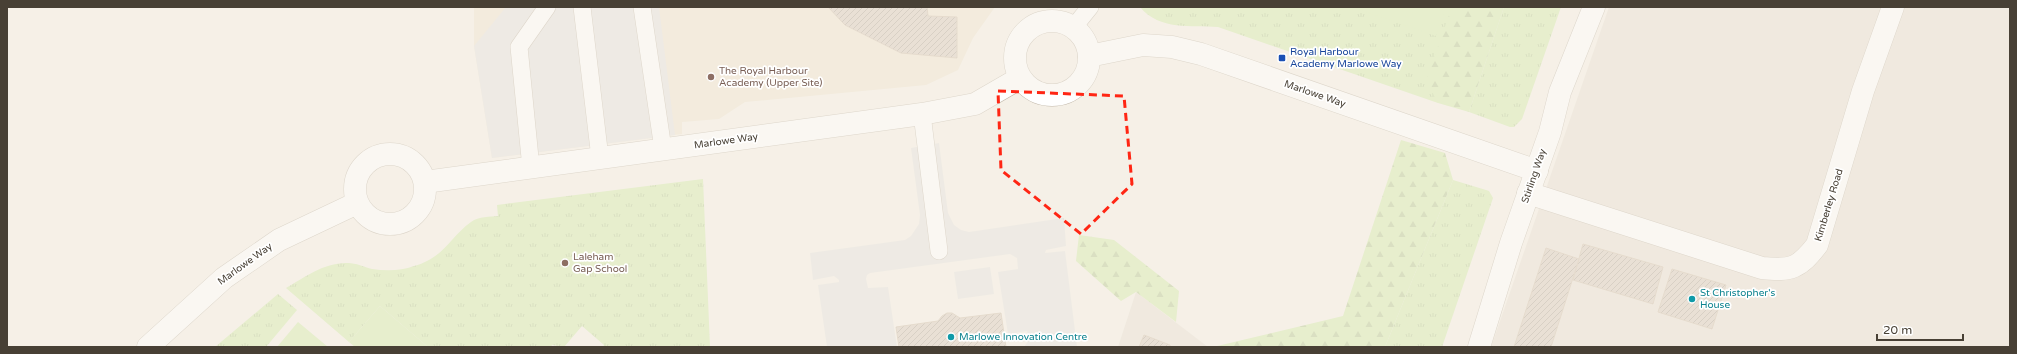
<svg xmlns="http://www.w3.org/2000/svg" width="2017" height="354" viewBox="0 0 2017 354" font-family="'Varela Round',sans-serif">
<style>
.residential{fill:#e9e1d5}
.education{fill:#efe4d0}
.grass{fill:url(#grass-tufts)}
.forest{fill:url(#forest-firs)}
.pitch{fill:#d4ebad}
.parking{fill:#e5e3df}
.building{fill:url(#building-hatch);stroke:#d2c2ae}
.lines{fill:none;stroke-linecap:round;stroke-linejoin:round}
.service-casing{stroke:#c1b7a9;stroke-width:18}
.minor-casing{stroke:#c1b7a9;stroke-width:23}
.service{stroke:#fff;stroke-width:17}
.minor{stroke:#fff;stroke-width:22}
.marked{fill:none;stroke:#ff2614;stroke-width:3;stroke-dasharray:8 5;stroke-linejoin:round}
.transit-dot{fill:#1a4fb4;stroke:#fff;stroke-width:1.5}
.education-dot{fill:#8d6e63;stroke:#fff;stroke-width:1.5}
.culture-dot{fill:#0f9aa8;stroke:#fff;stroke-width:1.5}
.labels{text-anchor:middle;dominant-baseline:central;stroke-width:3.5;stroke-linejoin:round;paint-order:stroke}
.transit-label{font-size:10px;fill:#164399;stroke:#fff;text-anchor:start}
.education-label{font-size:10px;fill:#785e54;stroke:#fff;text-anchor:start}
.street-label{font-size:10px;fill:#484035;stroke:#fff}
.culture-label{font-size:10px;fill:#0d838f;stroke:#fff;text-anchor:start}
</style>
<defs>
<pattern id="grass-tufts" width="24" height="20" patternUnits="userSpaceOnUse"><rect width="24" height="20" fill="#d4ebad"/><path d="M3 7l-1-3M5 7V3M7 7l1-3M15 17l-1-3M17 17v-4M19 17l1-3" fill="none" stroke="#b8cb95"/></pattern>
<pattern id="forest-firs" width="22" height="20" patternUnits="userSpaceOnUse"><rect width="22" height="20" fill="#d4ebad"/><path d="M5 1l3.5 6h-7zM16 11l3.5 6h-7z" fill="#b8cb95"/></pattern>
<pattern id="building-hatch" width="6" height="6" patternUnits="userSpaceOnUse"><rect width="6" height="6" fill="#dacdbf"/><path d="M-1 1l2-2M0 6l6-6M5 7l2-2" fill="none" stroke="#b3a89c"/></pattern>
</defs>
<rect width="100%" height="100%" fill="#f5f0e7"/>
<g class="residential">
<path d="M 1609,7 L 2010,7 L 2010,347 L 1491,347 Z"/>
<path d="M 1136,292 L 1208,347 L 1118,347 Z"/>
</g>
<path class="education" d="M 474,7 L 995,7 L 973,38 L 958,70 L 926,85 L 745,102 L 719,119 L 682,122 L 682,134 L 492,158 L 474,46 Z"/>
<g class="grass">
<path d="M 1140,7 L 1473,7 L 1438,103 L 1218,27 C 1191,25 1160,31 1140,7 Z"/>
<path d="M 1504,7 L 1561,7 L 1522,119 L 1514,127 L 1510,127 L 1469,112 Z"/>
<path d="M 703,179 L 710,347 L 603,347 L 604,345 L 582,326 L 564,347 L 552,345 L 551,347 L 428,347 L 380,306 L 349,342 L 286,288 C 305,277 325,262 348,263 C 356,263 364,267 372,269 C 386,271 401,271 414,266 C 444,258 450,237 471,222 C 479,216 490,217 498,216 L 497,205 Z"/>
<path d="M 1453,180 L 1486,190 L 1489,191 L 1493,198 L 1442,347 L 1385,347 Z"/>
<path d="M 278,294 L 297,310 L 266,347 L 215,347 Z"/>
</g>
<g class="forest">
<path d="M 1452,7 L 1504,7 L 1469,112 L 1438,103 L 1426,80 Z"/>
<path d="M 1401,140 L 1445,153 L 1453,180 L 1385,347 L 1213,347 L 1343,316 Z"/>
<path d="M 1079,235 L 1114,240 L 1179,291 L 1176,322 L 1136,292 L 1121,301 L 1076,261 Z"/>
</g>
<g class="pitch">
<path d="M 1352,7 L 1446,7 L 1436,36 Z"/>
<path d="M 380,306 L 428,347 L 355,347 L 349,342 Z"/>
<path d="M 298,322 L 328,347 L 277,347 Z"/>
</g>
<g class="parking">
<path d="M 506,7 L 659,7 L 675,135 L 492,158 L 474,46 Z"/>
<path d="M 939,143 L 948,213 L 954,225 L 961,230 L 969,232 L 1064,218 L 1066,246 L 1046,250 L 1045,253 L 1065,251 L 1077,347 L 1024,347 L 1029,340 L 1027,331 L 1008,334 L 998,272 L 1018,269 L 1017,258 L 1010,254 L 870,273 L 867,275 L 866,279 L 868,288 L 888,287 L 897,347 L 827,347 L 818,285 L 839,282 L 839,280 L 834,276 L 813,280 L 810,253 L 905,240 L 911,236 L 919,224 L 920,215 L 911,148 Z"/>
<path d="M 990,267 L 994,294 L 958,299 L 954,272 Z"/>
</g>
<g class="building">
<path d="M 828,7 L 927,7 L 928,16 L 957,17 L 957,58 L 901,53 L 845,25 Z"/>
<path d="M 1583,244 L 1663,267 L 1653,304 L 1573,280 Z"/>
<path d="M 1546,248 L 1579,259 L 1551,347 L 1514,347 Z"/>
<path d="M 1672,269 L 1726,285 L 1712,329 L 1658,312 Z"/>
<path d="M 947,313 L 952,313 L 960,318 L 1001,313 L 1006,347 L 899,347 L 896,327 L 938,321 L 942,316 Z"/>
<path d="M 1144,335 L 1170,345 L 1170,347 L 1139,347 Z"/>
</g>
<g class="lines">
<g class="service-casing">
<g id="service">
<path d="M 582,7 L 600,158"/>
<path d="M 642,7 L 663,149"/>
<path d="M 1073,28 L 1090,7"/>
<path d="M 922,114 L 939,251"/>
<path d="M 531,168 L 519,47 L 547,7"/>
</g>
</g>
<g class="minor-casing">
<g id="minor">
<circle cx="1052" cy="58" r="37"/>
<path d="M 1089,56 L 1143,45 L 1172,47 L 1201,54 L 1537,171"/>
<circle cx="390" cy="189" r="35"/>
<path d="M 425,182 L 922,114 L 975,104 L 1020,78"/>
<path d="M 1528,193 L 1762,268 C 1792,271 1799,268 1817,245 L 1863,91 L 1893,7"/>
<path d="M 148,347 L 224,278 L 279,240 L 357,203"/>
<path d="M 1479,347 L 1511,243 L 1550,132 L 1560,92 L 1594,7"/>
</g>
</g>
<use href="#service" class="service"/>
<use href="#minor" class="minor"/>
</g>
<path d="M0 0H2017V354H0ZM 998,91 L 1124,96 L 1132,184 L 1081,234 L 1001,170 Z" fill="#f5f0e7" fill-opacity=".55" fill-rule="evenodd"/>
<path class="marked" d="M 998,91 L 1124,96 L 1132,184 L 1081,234 L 1001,170 Z"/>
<rect class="transit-dot" x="1278" y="54" width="8" height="8" rx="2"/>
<g class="education-dot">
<circle cx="711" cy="77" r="4"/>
<circle cx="565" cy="263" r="4"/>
</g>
<g class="culture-dot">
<circle cx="1692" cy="299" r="4"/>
<circle cx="951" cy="337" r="4"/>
</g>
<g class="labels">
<g class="transit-label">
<text x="1290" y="52">Royal Harbour<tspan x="1290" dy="12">Academy Marlowe Way</tspan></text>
</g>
<g class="education-label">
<text x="719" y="71">The Royal Harbour<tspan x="719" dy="12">Academy (Upper Site)</tspan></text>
<text x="573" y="257">Laleham<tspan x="573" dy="12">Gap School</tspan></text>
</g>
<g class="street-label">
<text transform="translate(1315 94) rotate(19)">Marlowe Way</text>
<text transform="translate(726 141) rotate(-8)">Marlowe Way</text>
<text transform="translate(1534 176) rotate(-71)">Stirling Way</text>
<text transform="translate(1829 205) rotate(-73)">Kimberley Road</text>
<text transform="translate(245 264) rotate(-36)">Marlowe Way</text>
</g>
<g class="culture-label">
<text x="1700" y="293">St Christopher's<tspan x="1700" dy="12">House</tspan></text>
<text x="959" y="337">Marlowe Innovation Centre</text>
</g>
</g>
<rect width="2017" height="354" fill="none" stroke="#484035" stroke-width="16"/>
<path d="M1877 334v6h86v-6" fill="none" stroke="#484035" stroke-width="2"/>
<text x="1883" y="334" font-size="12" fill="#484035" stroke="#ffffff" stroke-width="3" paint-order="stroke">20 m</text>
</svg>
